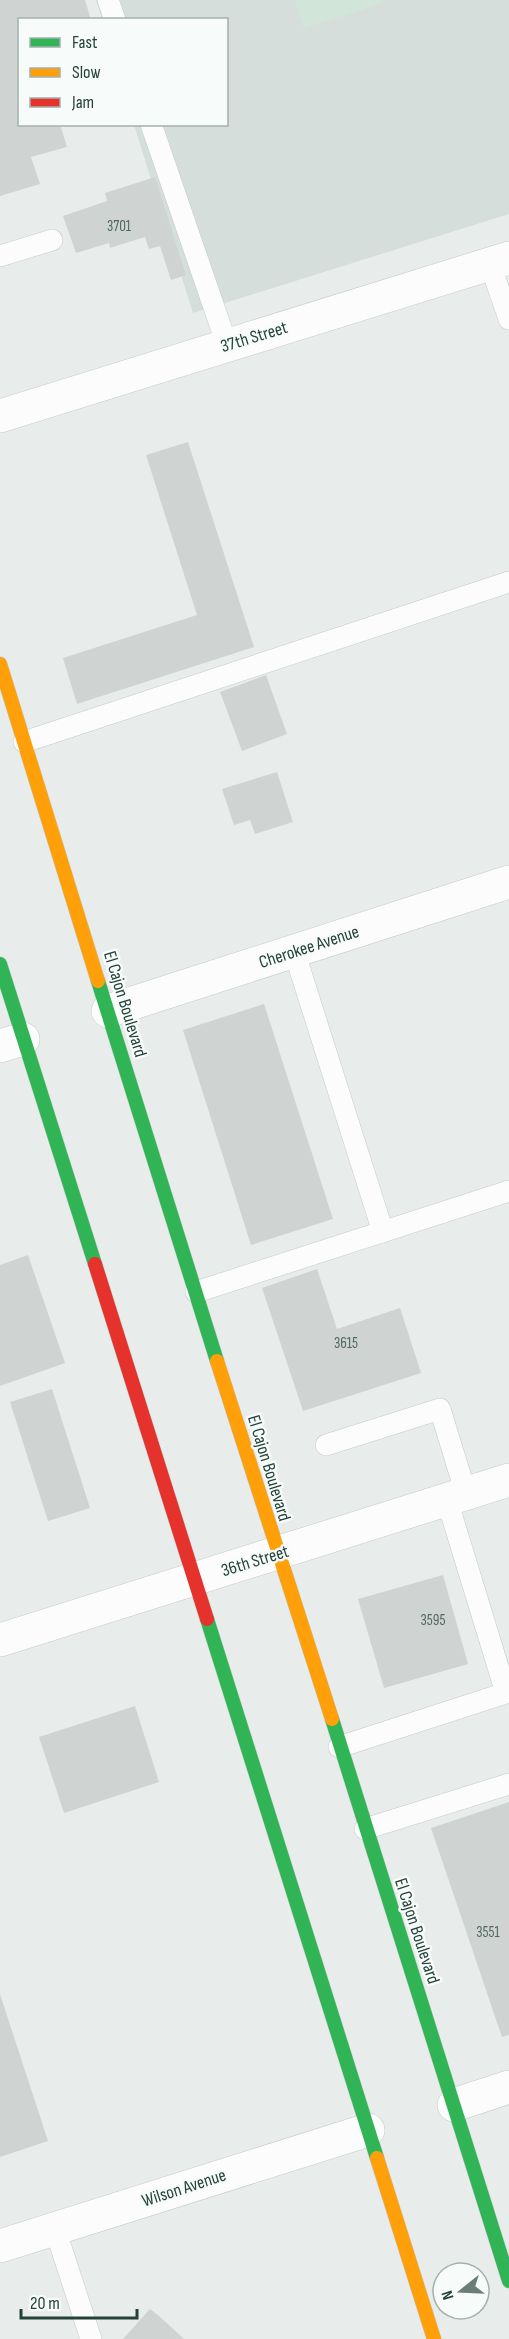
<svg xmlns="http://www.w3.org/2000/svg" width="509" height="2339" viewBox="0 0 509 2339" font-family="'Sofia Sans Condensed',sans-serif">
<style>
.built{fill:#d6dedb}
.green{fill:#d1e6d8}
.building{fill:#cfd4d2}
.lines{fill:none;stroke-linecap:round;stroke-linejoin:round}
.lane-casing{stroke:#c5cac8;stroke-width:22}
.street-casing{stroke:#c5cac8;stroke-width:34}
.fast-casing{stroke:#c3ccc9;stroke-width:15}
.slow-casing{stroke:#c3ccc9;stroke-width:15}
.jam-casing{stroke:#c3ccc9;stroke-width:15}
.lane{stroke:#fcfcfc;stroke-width:21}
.street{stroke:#fcfcfc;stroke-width:33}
.fast{stroke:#30b455;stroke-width:14}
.slow{stroke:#ff9f0a;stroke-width:14}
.jam{stroke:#e5322d;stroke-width:14}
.labels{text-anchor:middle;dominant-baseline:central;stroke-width:5;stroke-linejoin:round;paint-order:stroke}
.number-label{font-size:15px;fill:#506761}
.street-label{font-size:18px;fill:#24423a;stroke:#f7fbf9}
</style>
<rect width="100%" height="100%" fill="#e8edeb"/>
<path class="built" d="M 96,0 L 509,0 L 509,214 L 193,313 L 134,125 L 226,124 L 226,20 L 102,19 Z"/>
<path class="green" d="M 295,0 L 382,0 L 383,3 L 304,28 Z"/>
<g class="building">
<path d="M 0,0 L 85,0 L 91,20 L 20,20 L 20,124 L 60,124 L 67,147 L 31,157 L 40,184 L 0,196 Z"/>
<path d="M 155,177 L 186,275 L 171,280 L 160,246 L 149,249 L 145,237 L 110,248 L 109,243 L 76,253 L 63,216 L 107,201 L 105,193 Z"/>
<path d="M 188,442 L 254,647 L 77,704 L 63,658 L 197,615 L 146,455 Z"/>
<path d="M 266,675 L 287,734 L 242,751 L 220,692 Z"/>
<path d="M 277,772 L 293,822 L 255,834 L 250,820 L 234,825 L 222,789 Z"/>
<path d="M 264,1004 L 333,1219 L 251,1245 L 183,1030 Z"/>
<path d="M 28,1255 L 65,1363 L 0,1386 L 0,1265 Z"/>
<path d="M 317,1269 L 337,1329 L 400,1308 L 421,1373 L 303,1411 L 262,1288 Z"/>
<path d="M 52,1389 L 90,1508 L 48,1521 L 10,1402 Z"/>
<path d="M 443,1575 L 468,1664 L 384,1688 L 358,1599 Z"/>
<path d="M 135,1706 L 159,1782 L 64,1813 L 39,1737 Z"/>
<path d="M 509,1802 L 509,2035 L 502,2037 L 431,1828 Z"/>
<path d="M 0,1994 L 48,2141 L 0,2157 Z"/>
<path d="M 150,2309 L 159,2316 L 184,2339 L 123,2339 Z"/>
</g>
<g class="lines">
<g class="lane-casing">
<g id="lane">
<path d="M 108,0 L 115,20"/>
<path d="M 151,124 L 227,345"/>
<path d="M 0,256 L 52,240"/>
<path d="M 490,264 L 509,319"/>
<path d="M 24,742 L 509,582"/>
<path d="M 294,951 L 383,1232"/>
<path d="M 196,1292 L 509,1191"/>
<path d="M 326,1445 L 440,1409 L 466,1494"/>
<path d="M 339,1747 L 506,1693 L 447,1500"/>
<path d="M 365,1829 L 509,1784"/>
<path d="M 55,2229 L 91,2339"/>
</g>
</g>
<g class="street-casing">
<g id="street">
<path d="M 0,416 L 509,258"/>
<path d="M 108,1011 L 509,882"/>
<path d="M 0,1046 L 23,1039"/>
<path d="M 0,1640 L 509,1480"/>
<path d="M 454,2105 L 509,2087"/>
<path d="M 0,2246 L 368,2130"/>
</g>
</g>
<g class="fast-casing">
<g id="fast">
<path d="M 0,964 L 95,1264"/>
<path d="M 98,981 L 217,1361"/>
<path d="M 207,1619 L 377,2158"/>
<path d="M 332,1719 L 509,2281"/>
</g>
</g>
<g class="slow-casing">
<g id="slow">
<path d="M 0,664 L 98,981"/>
<path d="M 217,1361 L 332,1719"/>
<path d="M 377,2158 L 434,2339"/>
</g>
</g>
<g class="jam-casing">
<path id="jam" d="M 95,1264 L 207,1619"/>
</g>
<use href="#lane" class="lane"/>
<use href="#street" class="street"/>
<use href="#fast" class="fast"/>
<use href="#slow" class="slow"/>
<use href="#jam" class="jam"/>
</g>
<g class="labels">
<g class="number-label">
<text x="119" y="226">3701</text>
<text x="346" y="1343">3615</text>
<text x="433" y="1620">3595</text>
<text x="488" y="1932">3551</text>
</g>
<g class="street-label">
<text transform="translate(254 337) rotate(-17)">37th Street</text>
<text transform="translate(309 947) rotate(-18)">Cherokee Avenue</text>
<text transform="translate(125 1004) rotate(73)">El Cajon Boulevard</text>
<text transform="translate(269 1468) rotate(73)">El Cajon Boulevard</text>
<text transform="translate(255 1561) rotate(-17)">36th Street</text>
<text transform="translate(417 1931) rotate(72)">El Cajon Boulevard</text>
<text transform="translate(184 2188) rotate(-18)">Wilson Avenue</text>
</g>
</g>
<rect x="18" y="18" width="210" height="108" fill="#f7fbf9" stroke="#a3b1ad" stroke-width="1.5"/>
<rect x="30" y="38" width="30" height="9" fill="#30b455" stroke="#a3b1ad" stroke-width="1.5"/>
<text x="72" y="48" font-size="18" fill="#24423a">Fast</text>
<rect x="30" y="68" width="30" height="9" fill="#ff9f0a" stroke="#a3b1ad" stroke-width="1.5"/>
<text x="72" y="78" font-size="18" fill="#24423a">Slow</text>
<rect x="30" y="98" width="30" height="9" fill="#e5322d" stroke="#a3b1ad" stroke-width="1.5"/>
<text x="72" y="108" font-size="18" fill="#24423a">Jam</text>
<g transform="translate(461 2291) rotate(252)"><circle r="28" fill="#f7fbf9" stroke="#a3b1ad" stroke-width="1.5"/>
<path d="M0-4.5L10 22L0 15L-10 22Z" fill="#697e78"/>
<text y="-9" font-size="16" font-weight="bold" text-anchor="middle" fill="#24423a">N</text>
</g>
<path d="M21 2309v9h116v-9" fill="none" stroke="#24423a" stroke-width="3"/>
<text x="30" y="2309" font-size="18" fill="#24423a" stroke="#f7fbf9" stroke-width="4.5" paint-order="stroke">20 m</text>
</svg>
